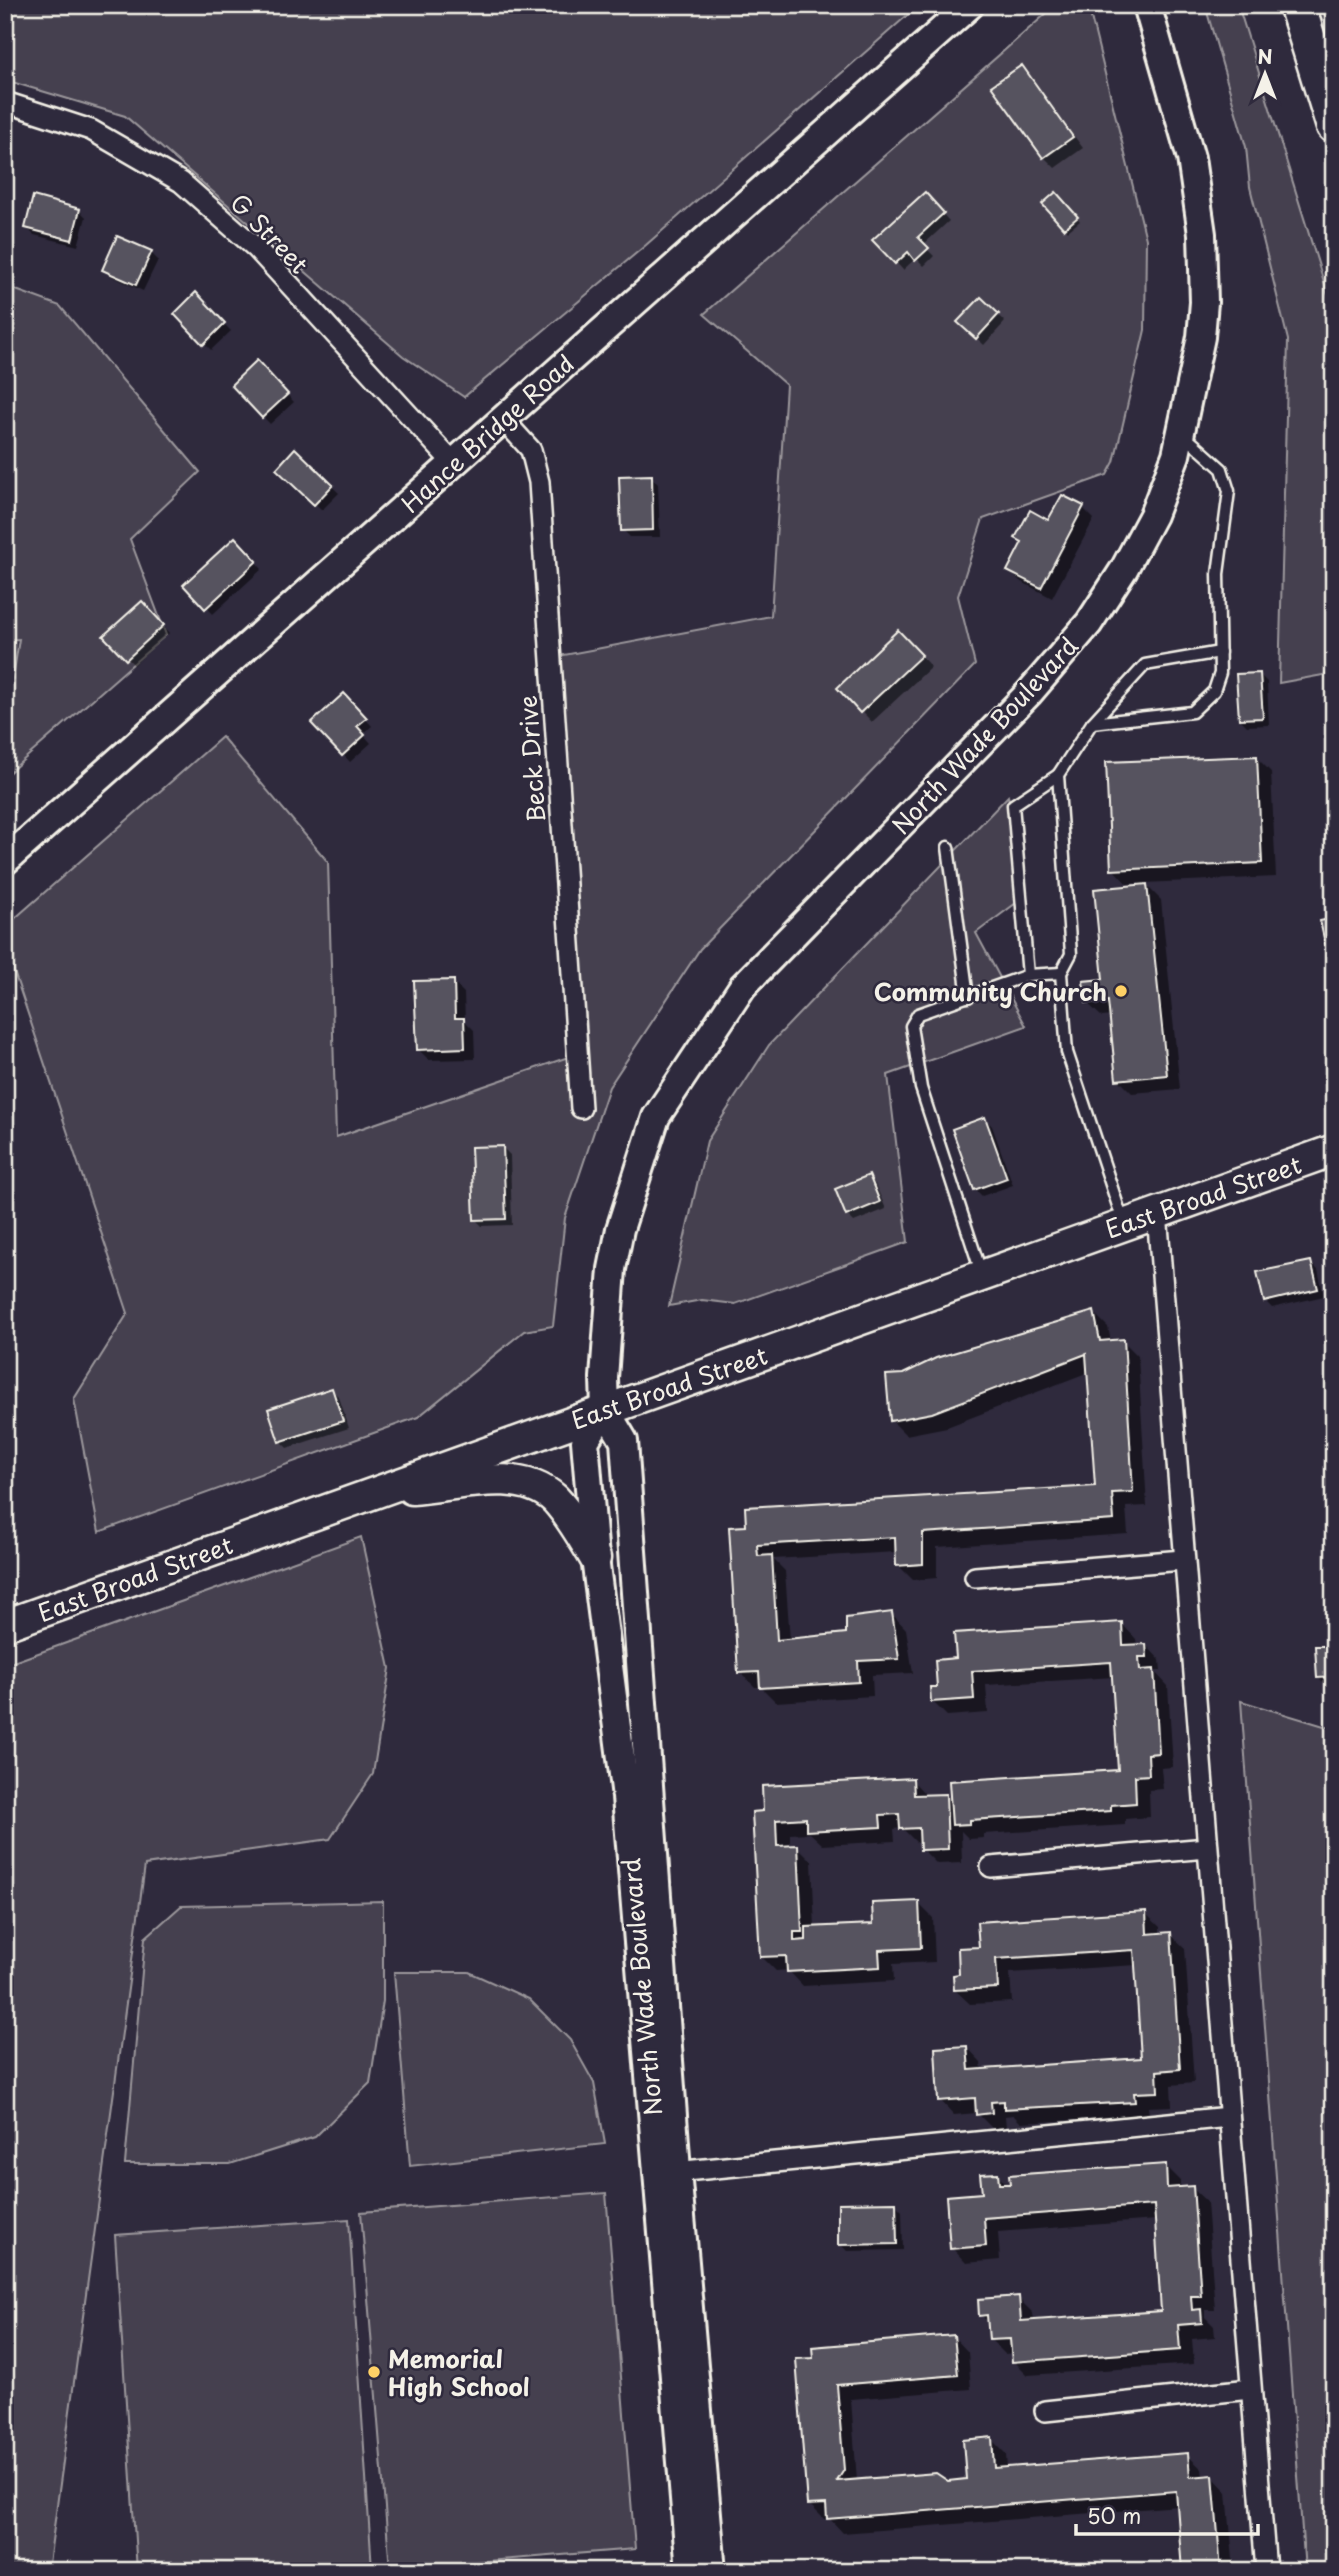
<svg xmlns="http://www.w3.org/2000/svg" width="1339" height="2576" viewBox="0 0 1339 2576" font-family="'Playpen Sans',sans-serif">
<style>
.green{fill:#454050;stroke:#9c989c;stroke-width:2}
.shadow{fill:#0007}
.building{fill:#56525f;stroke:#f4f1e8;stroke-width:2}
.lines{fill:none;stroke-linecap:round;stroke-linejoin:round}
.lane-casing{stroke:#f4f1e8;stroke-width:15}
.street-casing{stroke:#f4f1e8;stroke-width:24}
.secondary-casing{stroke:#f4f1e8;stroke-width:32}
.primary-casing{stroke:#f4f1e8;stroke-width:35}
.highway-casing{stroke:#f4f1e8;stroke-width:40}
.lane{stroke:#2f2a3d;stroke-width:10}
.street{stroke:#2f2a3d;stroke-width:19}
.secondary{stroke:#2f2a3d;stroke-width:26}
.primary{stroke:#2f2a3d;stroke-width:30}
.highway{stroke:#2f2a3d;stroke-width:35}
.poi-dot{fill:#ffd166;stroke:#2f2a3d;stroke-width:2.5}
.labels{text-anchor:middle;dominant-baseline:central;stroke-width:5;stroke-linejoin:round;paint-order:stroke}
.street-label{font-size:24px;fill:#f4f1e8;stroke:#2f2a3d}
.poi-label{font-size:24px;font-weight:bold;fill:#f4f1e8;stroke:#2f2a3d;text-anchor:end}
</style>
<rect width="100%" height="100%" fill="#2f2a3d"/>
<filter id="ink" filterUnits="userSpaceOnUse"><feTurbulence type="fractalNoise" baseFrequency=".0143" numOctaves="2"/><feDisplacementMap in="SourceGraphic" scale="14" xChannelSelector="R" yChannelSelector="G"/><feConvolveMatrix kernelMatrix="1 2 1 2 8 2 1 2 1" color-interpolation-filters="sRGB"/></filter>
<g filter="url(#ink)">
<g class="green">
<path d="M 5,5 L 919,5 L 646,245 L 464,397 L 403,356 L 125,116 L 5,80 Z"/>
<path d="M 1056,5 L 1088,5 L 1146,239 L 1145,330 L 1114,462 L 1107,475 L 983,519 L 958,596 L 975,665 L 700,949 L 609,1087 L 565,1218 L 553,1326 L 524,1331 L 418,1417 L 99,1532 L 74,1399 L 128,1313 L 5,945 L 5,927 L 222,737 L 328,862 L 336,1137 L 580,1053 L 548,658 L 771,616 L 786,385 L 704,314 Z"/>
<path d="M 1205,5 L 1238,5 L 1334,315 L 1334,673 L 1279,683 L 1288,340 L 1250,187 L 1246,147 Z"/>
<path d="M 1317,5 L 1334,5 L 1334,59 Z"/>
<path d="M 5,286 L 60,306 L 200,472 L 130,539 L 166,635 L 5,776 L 5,730 L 19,639 L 5,640 Z"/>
<path d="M 1008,796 L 1011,809 L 1016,903 L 976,933 L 1026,1026 L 888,1075 L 908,1242 L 735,1304 L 702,1300 L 669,1306 L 707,1141 L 769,1045 Z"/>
<path d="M 361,1537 L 390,1668 L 373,1774 L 330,1839 L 145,1865 L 48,2571 L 5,2571 L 5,1665 Z"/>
<path d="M 1241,1701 L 1334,1729 L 1334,2571 L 1305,2571 Z"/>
<path d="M 383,1901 L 383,2001 L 370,2083 L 315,2137 L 230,2164 L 125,2164 L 145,1938 L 181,1906 Z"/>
<path d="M 394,1972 L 469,1972 L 529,1999 L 570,2040 L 594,2083 L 605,2144 L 410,2166 Z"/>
<path d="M 606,2193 L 635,2549 L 390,2569 L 361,2212 Z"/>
<path d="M 349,2219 L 372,2569 L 137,2571 L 115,2235 Z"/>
</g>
<g class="shadow">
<path d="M 1022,67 L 1083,148 L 1055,168 L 1044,157 Z"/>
<path d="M 925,194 L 949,221 L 923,245 L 934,256 L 924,266 L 916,258 L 903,270 L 875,240 Z"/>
<path d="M 1056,194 L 1080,221 L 1068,231 L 1044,204 Z"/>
<path d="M 79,210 L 86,217 L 78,246 L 34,235 L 27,228 Z"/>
<path d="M 151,253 L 158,260 L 143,291 L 111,276 L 104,269 Z"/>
<path d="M 196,295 L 231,331 L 211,350 L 176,314 Z"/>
<path d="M 981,299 L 1005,322 L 984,345 L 960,322 Z"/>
<path d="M 257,363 L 294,402 L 270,424 L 233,385 Z"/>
<path d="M 295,451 L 339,493 L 322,510 L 278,469 Z"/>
<path d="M 651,477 L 658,484 L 660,537 L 630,537 L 623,530 Z"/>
<path d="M 1062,497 L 1083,508 L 1094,519 L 1052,598 L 1020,581 L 1009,570 L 1023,544 L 1017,538 L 1049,522 Z"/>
<path d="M 235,540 L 262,569 L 213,614 L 186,585 Z"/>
<path d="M 149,610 L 169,633 L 134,665 L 106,636 Z"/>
<path d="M 909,643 L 931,667 L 872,722 L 839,688 Z"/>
<path d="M 1260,675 L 1267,682 L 1269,725 L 1247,726 L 1240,719 Z"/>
<path d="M 344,695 L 372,726 L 363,734 L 371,743 L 350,762 L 314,723 Z"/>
<path d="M 1257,758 L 1271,772 L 1276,877 L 1144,883 L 1161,900 L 1180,1089 L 1132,1093 L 1118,1079 L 1112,1016 L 1102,1017 L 1087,1003 L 1105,981 L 1139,886 L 1139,883 L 1127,884 L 1113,869 Z"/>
<path d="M 453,982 L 464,993 L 465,1021 L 474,1030 L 475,1059 L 429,1060 L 418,1049 Z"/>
<path d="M 985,1119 L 992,1126 L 1013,1185 L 982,1196 L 975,1189 Z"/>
<path d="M 503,1148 L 510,1155 L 512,1225 L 482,1226 L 475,1219 Z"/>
<path d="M 868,1177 L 875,1184 L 886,1209 L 854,1222 L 847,1215 Z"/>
<path d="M 1311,1263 L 1318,1270 L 1324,1296 L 1272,1308 L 1265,1301 Z"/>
<path d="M 1093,1312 L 1108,1327 L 1111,1342 L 1123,1341 L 1138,1356 L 1147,1506 L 1126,1507 L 1128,1534 L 937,1547 L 937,1578 L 913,1580 L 898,1565 L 897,1552 L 773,1559 L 785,1571 L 790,1640 L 848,1635 L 892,1614 L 906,1629 L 913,1673 L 872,1675 L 873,1696 L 776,1702 L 761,1687 L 755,1687 L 740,1672 L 731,1528 L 1097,1487 L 1089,1372 L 947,1427 L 906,1435 L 891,1420 L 903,1376 Z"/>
<path d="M 332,1390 L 339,1397 L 349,1428 L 287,1448 L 280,1441 Z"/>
<path d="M 1122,1624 L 1136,1639 L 1137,1646 L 1146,1645 L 1160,1660 L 1161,1671 L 1154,1671 L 1168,1686 L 1173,1767 L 1161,1768 L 1163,1789 L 1149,1790 L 1150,1817 L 1125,1819 L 1125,1825 L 983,1834 L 984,1838 L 969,1839 L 961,1831 L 962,1863 L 937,1864 L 922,1849 L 922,1842 L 916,1842 L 902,1828 L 894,1829 L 895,1841 L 823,1845 L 810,1833 L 790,1834 L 790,1847 L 798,1847 L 812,1861 L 815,1928 L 875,1925 L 918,1903 L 933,1918 L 935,1962 L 893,1964 L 894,1981 L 803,1986 L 788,1970 L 776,1971 L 761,1956 L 754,1813 L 912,1780 L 927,1796 L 945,1795 L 953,1803 L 1120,1771 L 1114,1677 L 986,1685 L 988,1713 L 947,1716 L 932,1701 L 958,1660 Z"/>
<path d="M 1334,1647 L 1334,1688 L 1329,1688 L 1318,1677 Z"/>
<path d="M 1145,1913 L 1160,1927 L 1160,1935 L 1170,1934 L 1185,1948 L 1194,2083 L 1171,2085 L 1172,2106 L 1148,2107 L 1149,2116 L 1021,2123 L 1013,2115 L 1005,2116 L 1006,2127 L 992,2128 L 977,2113 L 954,2115 L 940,2100 L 967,2047 L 981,2062 L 982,2070 L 1143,2060 L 1137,1965 L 1010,1973 L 1012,2002 L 970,2004 L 955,1990 L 981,1949 Z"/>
<path d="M 1165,2165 L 1180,2180 L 1180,2189 L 1192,2188 L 1207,2202 L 1215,2310 L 1205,2310 L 1205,2317 L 1214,2326 L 1215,2337 L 1192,2339 L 1194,2364 L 1028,2375 L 1014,2361 L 1013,2353 L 1005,2354 L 990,2339 L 989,2323 L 981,2315 L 1018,2298 L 1033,2313 L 1034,2322 L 1163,2313 L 1156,2220 L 998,2232 L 1000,2260 L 966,2263 L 952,2248 L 983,2195 L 997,2175 L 1007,2185 Z"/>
<path d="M 895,2204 L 902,2211 L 903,2250 L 847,2251 L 840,2244 Z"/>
<path d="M 954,2337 L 968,2352 L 971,2389 L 851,2399 L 857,2481 L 968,2481 L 991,2439 L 1006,2454 L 1007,2469 L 1187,2455 L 1202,2469 L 1203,2478 L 1213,2477 L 1227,2492 L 1234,2571 L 1184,2571 L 1179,2506 L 843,2533 L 829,2518 L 824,2519 L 809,2504 L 798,2360 Z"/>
</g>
<g class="building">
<path d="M 1022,65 L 1073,137 L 1043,158 L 991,86 Z"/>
<path d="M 925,192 L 944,213 L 918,237 L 929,248 L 915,261 L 908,252 L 895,264 L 872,240 Z"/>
<path d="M 1056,192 L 1078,217 L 1064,229 L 1042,204 Z"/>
<path d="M 33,196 L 80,209 L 72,240 L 25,228 Z"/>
<path d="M 117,236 L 152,251 L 136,285 L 102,270 Z"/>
<path d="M 196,292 L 225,323 L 203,345 L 174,314 Z"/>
<path d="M 981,297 L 999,314 L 976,339 L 957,322 Z"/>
<path d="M 257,360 L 288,394 L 262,418 L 231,385 Z"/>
<path d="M 295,448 L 333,485 L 314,505 L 276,469 Z"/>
<path d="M 652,475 L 653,530 L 621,531 L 619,476 Z"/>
<path d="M 1062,495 L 1084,506 L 1041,588 L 1007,571 L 1022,542 L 1015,538 L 1030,510 L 1048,520 Z"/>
<path d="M 235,537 L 257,561 L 205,609 L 183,585 Z"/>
<path d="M 142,601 L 164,625 L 126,660 L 103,636 Z"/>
<path d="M 898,630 L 922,655 L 860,713 L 837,688 Z"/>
<path d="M 1260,673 L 1263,718 L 1239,719 L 1236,674 Z"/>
<path d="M 344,693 L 367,718 L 357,726 L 365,735 L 342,756 L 311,723 Z"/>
<path d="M 1257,756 L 1262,863 L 1111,870 L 1106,762 Z"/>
<path d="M 1147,884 L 1167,1075 L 1116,1080 L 1108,1001 L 1086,1003 L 1083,981 L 1103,979 L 1094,889 Z"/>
<path d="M 1334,918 L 1334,945 L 1326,947 L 1320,921 Z"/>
<path d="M 454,980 L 455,1018 L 464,1018 L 465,1048 L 417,1050 L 414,981 Z"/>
<path d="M 985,1117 L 1007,1178 L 974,1190 L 952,1129 Z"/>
<path d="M 503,1146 L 506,1219 L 474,1220 L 471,1147 Z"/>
<path d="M 869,1175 L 880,1202 L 846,1216 L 835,1189 Z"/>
<path d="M 1311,1261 L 1318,1289 L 1264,1302 L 1257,1272 Z"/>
<path d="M 1094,1311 L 1100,1341 L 1124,1339 L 1133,1492 L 1112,1493 L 1114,1520 L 923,1533 L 923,1564 L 896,1566 L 895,1537 L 757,1545 L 758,1556 L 772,1555 L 777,1640 L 846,1633 L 846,1618 L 892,1612 L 899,1659 L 858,1661 L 859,1682 L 760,1688 L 759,1672 L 738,1673 L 729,1527 L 746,1526 L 745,1507 L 1095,1486 L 1086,1354 L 932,1413 L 890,1421 L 886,1375 L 903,1374 L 936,1358 Z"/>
<path d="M 332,1388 L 343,1421 L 279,1442 L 268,1409 Z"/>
<path d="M 1122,1622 L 1123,1645 L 1146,1644 L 1147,1657 L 1139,1657 L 1140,1670 L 1154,1669 L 1159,1753 L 1148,1754 L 1149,1775 L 1135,1776 L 1136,1803 L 1111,1805 L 1111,1811 L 970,1820 L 970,1824 L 952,1825 L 949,1781 L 1118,1770 L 1111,1662 L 972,1671 L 974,1699 L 931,1702 L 930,1687 L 937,1687 L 935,1660 L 956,1658 L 954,1633 Z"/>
<path d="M 1315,1646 L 1334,1646 L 1334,1677 L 1317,1678 Z"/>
<path d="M 913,1778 L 914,1795 L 946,1794 L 948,1849 L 920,1850 L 919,1828 L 900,1829 L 899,1814 L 880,1815 L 881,1827 L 806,1831 L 806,1818 L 776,1820 L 777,1846 L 798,1845 L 802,1932 L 794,1932 L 794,1941 L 806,1940 L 806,1927 L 873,1924 L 872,1903 L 919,1901 L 921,1948 L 879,1950 L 880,1967 L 787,1972 L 786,1956 L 760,1957 L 752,1812 L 763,1811 L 762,1786 Z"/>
<path d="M 1146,1911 L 1147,1934 L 1171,1932 L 1180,2069 L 1157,2071 L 1158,2092 L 1134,2093 L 1135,2102 L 1099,2104 L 1004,2109 L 1004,2101 L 991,2102 L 992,2113 L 976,2115 L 975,2098 L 938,2101 L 935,2048 L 967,2046 L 969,2070 L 1141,2058 L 1134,1950 L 996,1959 L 998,1988 L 954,1990 L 953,1975 L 959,1974 L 958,1948 L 979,1947 L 977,1922 Z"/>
<path d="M 1166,2164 L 1167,2188 L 1193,2186 L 1201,2296 L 1191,2296 L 1192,2310 L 1201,2309 L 1202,2323 L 1178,2325 L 1180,2350 L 1012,2362 L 1010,2339 L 989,2340 L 987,2315 L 979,2316 L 978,2299 L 1019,2296 L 1021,2321 L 1161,2311 L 1154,2205 L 984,2218 L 986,2246 L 950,2249 L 946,2196 L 982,2193 L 980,2174 L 998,2173 L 999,2184 L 1010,2184 L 1009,2175 Z"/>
<path d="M 896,2202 L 897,2244 L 838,2245 L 838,2203 Z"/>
<path d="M 954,2335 L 958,2375 L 837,2385 L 844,2470 L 837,2481 L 936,2473 L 948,2481 L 966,2479 L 963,2440 L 992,2437 L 994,2468 L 1188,2453 L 1190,2477 L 1213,2475 L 1221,2571 L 1182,2571 L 1176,2491 L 827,2519 L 826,2504 L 807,2505 L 796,2359 L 813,2358 L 812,2347 Z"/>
</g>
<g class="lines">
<g class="lane-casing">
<g id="lane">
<path d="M 1092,723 L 1145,665 L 1220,652"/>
<path d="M 948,847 L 968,997"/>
<path d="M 1028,975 L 1061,973"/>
<path d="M 1123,1221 L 1067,1052 L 1061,973 L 1071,954 L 1058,775 L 1092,723 L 1192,712 L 1214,691 L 1220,673 L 1218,574 L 1229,491 L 1222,469 L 1184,435"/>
<path d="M 981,1272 L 921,1088 L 911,1026 L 918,1014 L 1028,975 L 1013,805 L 1058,775"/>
</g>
</g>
<g class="street-casing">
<g id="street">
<path d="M 5,102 L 91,130 L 181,182 L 256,248 L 453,463"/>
<path d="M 503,419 L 531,450 L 539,482 L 581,1108"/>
<path d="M 1157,1213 L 1266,2571"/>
<path d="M 975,1577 L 1183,1560"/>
<path d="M 991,1867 L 1207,1848"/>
<path d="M 665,2173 L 1229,2117"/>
<path d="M 1045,2411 L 1250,2389"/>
</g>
</g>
<g class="secondary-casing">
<g id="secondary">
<path d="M 5,861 L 970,5"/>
<path d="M 605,1409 L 585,1441 L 595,1558 L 626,1797 L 690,2571"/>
<path d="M 712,2571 L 677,2171 L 624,1441 L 605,1409 L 604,1378 L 612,1269 L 620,1229 L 656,1117 L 743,986 L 1029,693 L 1089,623 L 1124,569 L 1153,515 L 1176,455 L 1201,337 L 1204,302 L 1202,234 L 1191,158 L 1147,5"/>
</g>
</g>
<g class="primary-casing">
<g id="primary">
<path d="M 412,1489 C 455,1487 518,1465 555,1499 C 571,1516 583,1538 595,1558"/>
<path d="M 5,1625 L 1334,1150"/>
</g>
</g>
<g class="highway-casing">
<path id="highway" d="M 1297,5 L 1334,125"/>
</g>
<use href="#lane" class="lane"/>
<use href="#street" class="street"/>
<use href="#secondary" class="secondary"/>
<use href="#primary" class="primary"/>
<use href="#highway" class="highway"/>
</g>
</g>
<g class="poi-dot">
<circle cx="1121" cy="991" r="7"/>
<circle cx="374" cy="2372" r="7"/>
</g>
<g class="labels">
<g class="street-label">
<text transform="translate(270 233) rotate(46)">G Street</text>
<text transform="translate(487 433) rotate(-42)">Hance Bridge Road</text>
<text transform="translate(984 735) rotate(-47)">North Wade Boulevard</text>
<text transform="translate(531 759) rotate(-94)">Beck Drive</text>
<text transform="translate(1203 1196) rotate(-19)">East Broad Street</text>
<text transform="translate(669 1387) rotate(-19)">East Broad Street</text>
<text transform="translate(135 1578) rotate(-20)">East Broad Street</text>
<text transform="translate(641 1987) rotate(-95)">North Wade Boulevard</text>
</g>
<g class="poi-label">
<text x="1107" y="991">Community Church</text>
<text x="388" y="2358" text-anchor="start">Memorial<tspan x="388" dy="28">High School</tspan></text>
</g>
</g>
<rect width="1339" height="2576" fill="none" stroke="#2f2a3d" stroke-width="28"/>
<rect x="14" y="14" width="1311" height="2548" fill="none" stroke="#f4f1e8" stroke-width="2.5" filter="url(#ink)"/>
<g transform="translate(1265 74)" stroke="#2f2a3d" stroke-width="5" paint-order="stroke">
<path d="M0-5L12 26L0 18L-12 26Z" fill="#f4f1e8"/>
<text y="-10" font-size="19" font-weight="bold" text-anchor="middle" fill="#f4f1e8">N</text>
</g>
<path d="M1076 2524v10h182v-10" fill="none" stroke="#f4f1e8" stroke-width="3.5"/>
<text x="1087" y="2524" font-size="21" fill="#f4f1e8" stroke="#2f2a3d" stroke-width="5" paint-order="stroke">50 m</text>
</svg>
